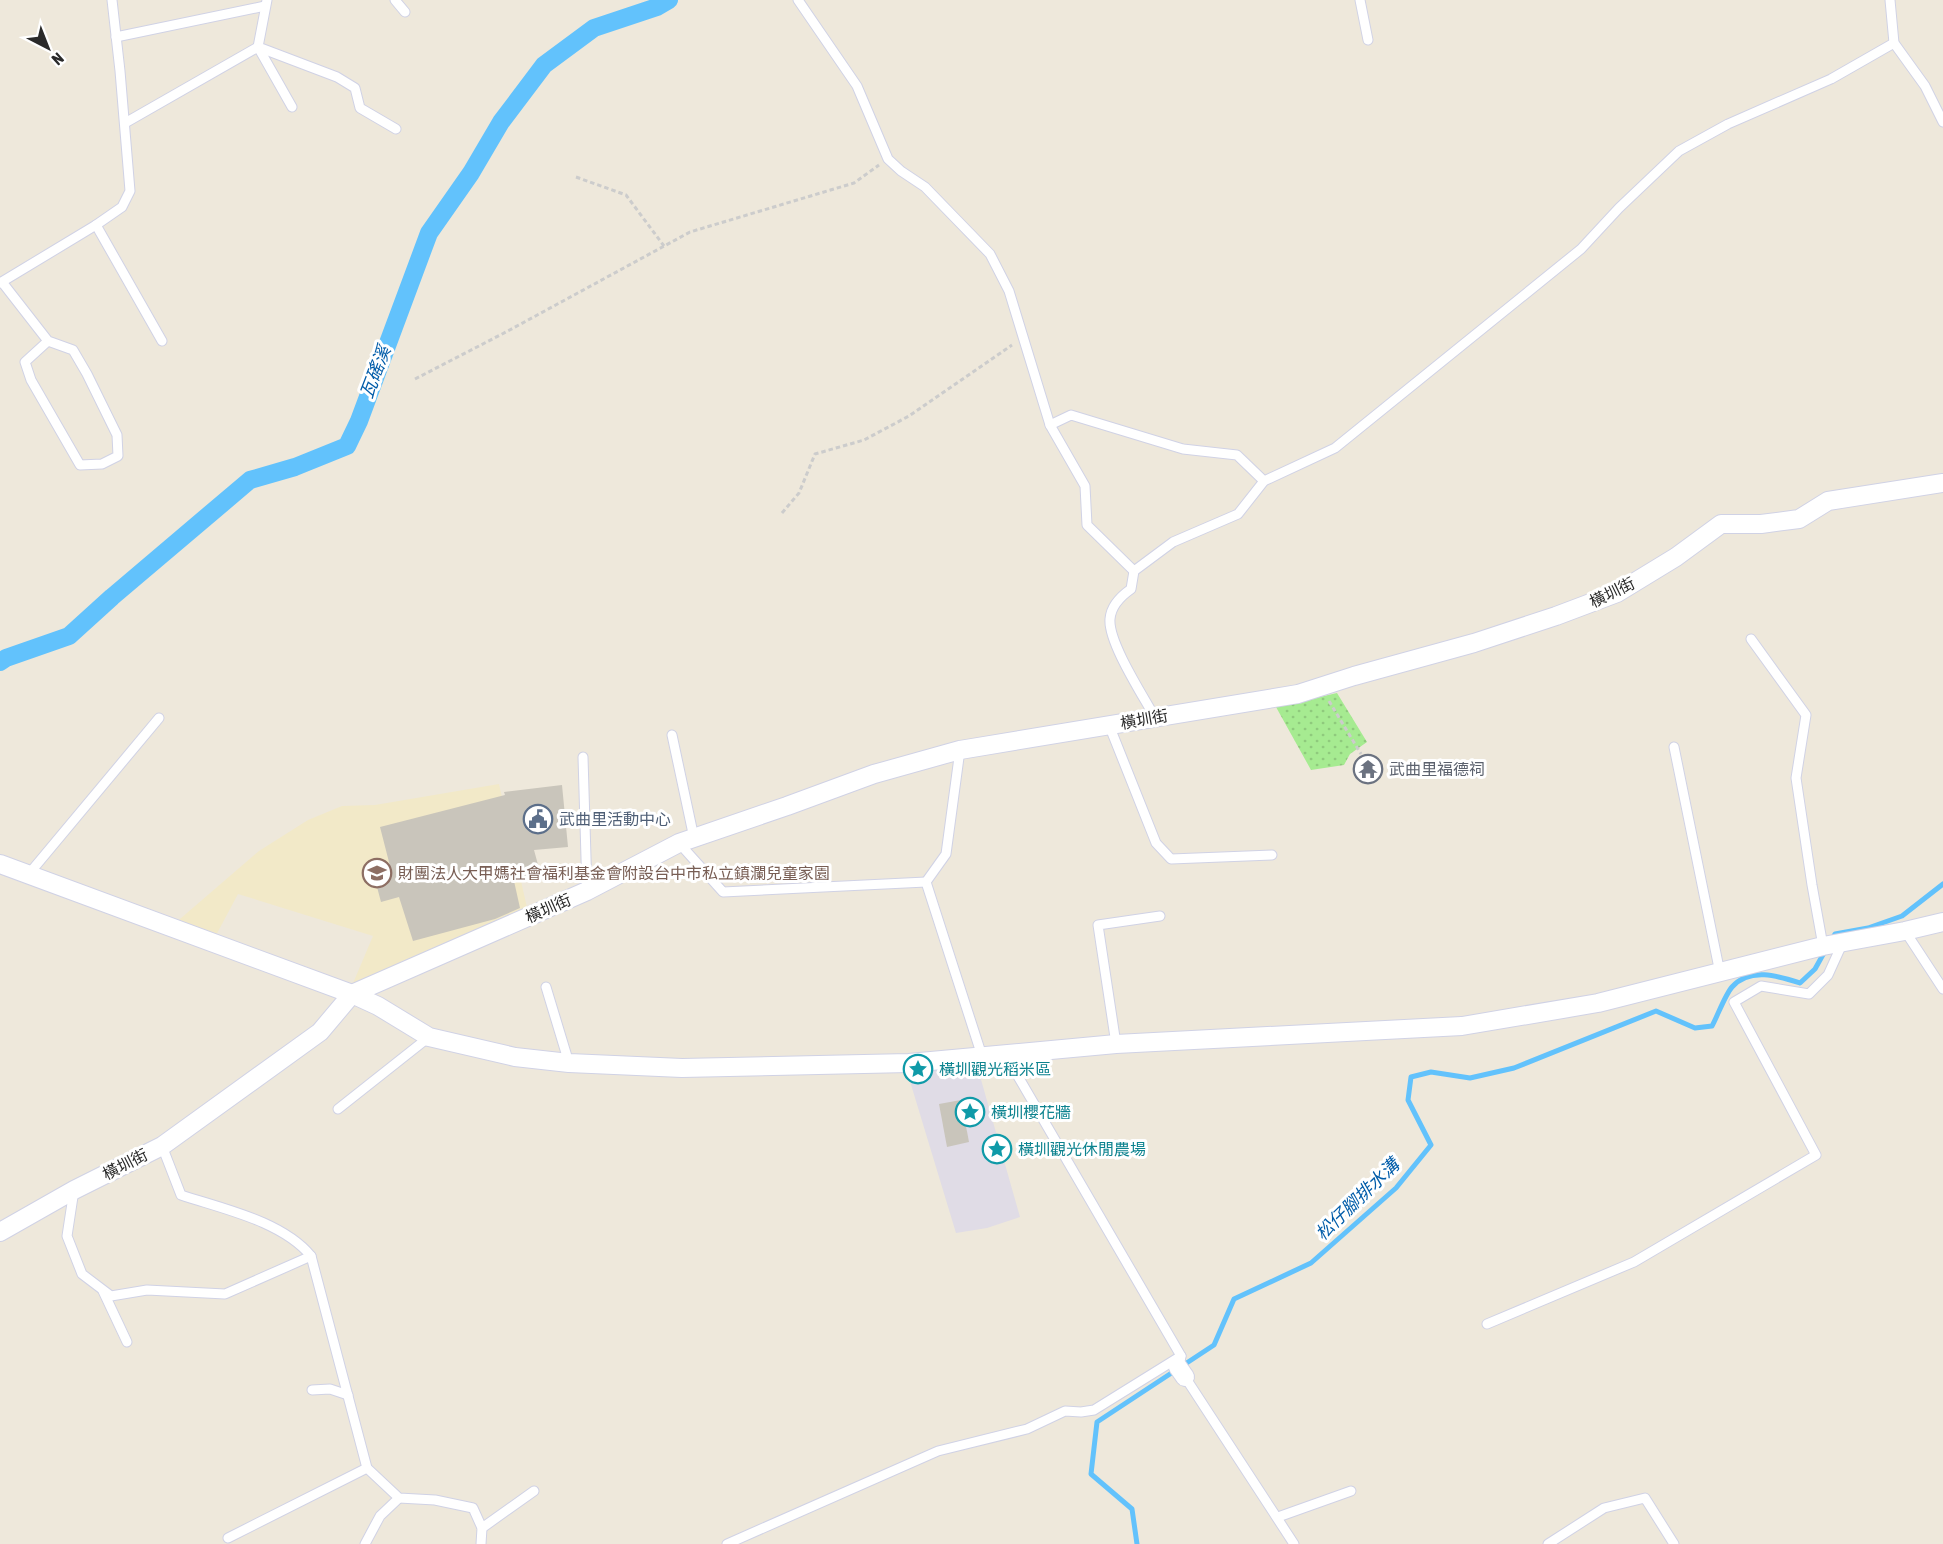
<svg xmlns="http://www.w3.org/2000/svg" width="1943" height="1544" viewBox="0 0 1943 1544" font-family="'Asap Condensed','Noto Sans TC',sans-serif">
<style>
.industrial{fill:#e0dce6}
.education{fill:#f2e9c8}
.grass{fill:url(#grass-dots)}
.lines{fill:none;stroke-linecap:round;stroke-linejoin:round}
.stream{stroke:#62c2fc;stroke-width:5}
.canal{stroke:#62c2fc;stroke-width:18}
.building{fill:#c9c5bb}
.lane-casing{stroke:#d0d2e5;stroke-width:11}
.street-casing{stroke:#d0d2e5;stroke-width:20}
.path{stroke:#ccc;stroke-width:3;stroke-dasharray:4.5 3;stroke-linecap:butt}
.lane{stroke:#fff;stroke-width:9}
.street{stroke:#fff;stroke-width:18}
.labels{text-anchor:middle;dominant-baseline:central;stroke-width:6;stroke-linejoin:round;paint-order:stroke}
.street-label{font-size:16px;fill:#2a2a2a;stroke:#fff}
.worship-label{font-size:16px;fill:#5b616d;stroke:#fff;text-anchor:start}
.service-label{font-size:16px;fill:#4e5e75;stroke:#fff;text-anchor:start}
.education-label{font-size:16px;fill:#785e54;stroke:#fff;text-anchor:start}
.culture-label{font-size:16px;fill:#0d838f;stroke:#fff;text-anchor:start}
.water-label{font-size:18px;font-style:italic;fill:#005ca9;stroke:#fff}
</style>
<defs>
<pattern id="grass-dots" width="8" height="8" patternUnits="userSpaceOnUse" patternTransform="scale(1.5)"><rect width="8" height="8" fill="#a6eb91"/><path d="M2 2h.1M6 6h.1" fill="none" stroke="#8fca7d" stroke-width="1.8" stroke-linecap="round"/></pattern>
</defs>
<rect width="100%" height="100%" fill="#eee8db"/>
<path class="industrial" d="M 976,1062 L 1020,1217 L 987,1228 L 956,1233 L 906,1068 Z"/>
<path class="education" d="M 499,784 L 528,912 L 351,988 L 373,936 L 238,894 L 214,939 L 173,925 L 259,851 L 308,820 L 342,806 L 375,805 Z"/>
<path class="grass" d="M 1337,693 L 1367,742 L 1350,754 L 1344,765 L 1311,770 L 1276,707 Z"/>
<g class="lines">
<g class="stream">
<path d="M 1831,941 L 1835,934 L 1868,928 L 1902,916 L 1943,884"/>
<path d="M 1137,1544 L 1132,1509 L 1091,1474 L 1097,1422 L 1214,1345 L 1234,1299 L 1311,1263 L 1396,1188 L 1431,1145 L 1408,1100 L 1411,1077 L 1431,1072 L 1470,1078 L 1514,1068 L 1656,1011 L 1695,1028 L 1712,1026 C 1718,1015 1725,995 1732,987 C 1750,967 1778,976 1800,983 L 1815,969 L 1825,951"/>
</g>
<path class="canal" d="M 0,662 L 6,658 L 69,636 L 112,597 L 250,480 L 295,467 L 347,446 L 359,421 L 429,233 L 471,173 L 501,122 L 544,65 L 594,28 L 657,7 L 669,0"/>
</g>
<g class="building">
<path d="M 562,785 L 568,847 L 534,850 L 540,872 L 514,881 L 520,908 L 495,919 L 413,941 L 399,897 L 381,902 L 373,872 L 390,866 L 380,827 L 505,795 L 504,792 Z"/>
<path d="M 961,1100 L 969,1142 L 947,1147 L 939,1104 Z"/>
</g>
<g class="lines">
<g class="lane-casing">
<g id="lane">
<path d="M 112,0 L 120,71 L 130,191 L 122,207 L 96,225 L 162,341"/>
<path d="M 267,0 L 258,47 L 337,77 L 355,88 L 360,108 L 396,129"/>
<path d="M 395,0 L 405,12"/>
<path d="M 798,0 L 857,86 L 888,159 L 901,171 L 925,187 L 990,254 L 1009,291 L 1050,425 L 1085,486 L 1087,525 L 1134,571"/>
<path d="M 1360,0 L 1368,40"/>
<path d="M 1890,0 L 1894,43 L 1925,86 L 1943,122"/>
<path d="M 116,37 L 265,6"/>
<path d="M 125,123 L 258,47 L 292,107"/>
<path d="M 2,282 L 48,341 L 73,350 L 87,374 L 117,435 L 118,456 L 102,464 L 80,465 L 31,380 L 25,362 L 48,341"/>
<path d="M 0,283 L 96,225"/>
<path d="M 1050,425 L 1071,415 L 1183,449 L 1237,455 L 1264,481"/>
<path d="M 1751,639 L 1806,715 L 1796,778 L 1812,885 L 1823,946"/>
<path d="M 1154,716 C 1142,694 1108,642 1110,619 C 1111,606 1121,596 1131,589 L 1134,571 L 1173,542 L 1238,514 L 1264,481 L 1335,448 L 1581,249 L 1619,208 L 1679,151 L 1728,124 L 1831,79 L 1894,43"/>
<path d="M 1109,725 L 1156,843 L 1171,859 L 1272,855"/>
<path d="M 672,735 L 694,838"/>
<path d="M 1674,747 L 1720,973"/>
<path d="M 960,750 L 946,854 L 926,882 L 982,1056"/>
<path d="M 583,757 L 587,891"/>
<path d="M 679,843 L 723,892 L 926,882"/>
<path d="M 28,875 L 159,718"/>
<path d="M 1905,931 L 1943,989"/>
<path d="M 546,987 L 569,1063"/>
<path d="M 1116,1044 L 1098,925 L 1160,916"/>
<path d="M 1005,1054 L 1181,1356 L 1180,1362"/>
<path d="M 338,1109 L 429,1037"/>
<path d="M 162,1146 L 181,1195 C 223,1209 282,1221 311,1256 L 367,1468 L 399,1498 L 435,1500 L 473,1508 L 482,1528 L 481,1544"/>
<path d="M 74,1190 L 67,1236 L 82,1274 L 111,1296 L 147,1290 L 225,1294 L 311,1256"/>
<path d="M 103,1291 L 127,1342"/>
<path d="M 1487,1324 L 1634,1262 L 1816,1155 L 1734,1002 L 1761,986 L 1809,994 L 1828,975 L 1843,942"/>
<path d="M 1185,1377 L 1294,1544"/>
<path d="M 312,1390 L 330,1389 L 348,1395"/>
<path d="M 1278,1517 L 1351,1491"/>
<path d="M 482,1528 L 534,1491"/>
<path d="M 228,1538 L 367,1468"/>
<path d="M 365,1544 L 380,1516 L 399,1498"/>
<path d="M 727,1544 L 938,1451 L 1027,1429 L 1065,1411 L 1081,1412 L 1094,1410 L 1181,1356"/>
<path d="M 1548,1544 L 1604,1508 L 1645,1498 L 1674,1544"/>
</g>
</g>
<g class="street-casing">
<g id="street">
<path d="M 0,864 L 352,994 L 378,1006 L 429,1037 L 515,1057 L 569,1063 L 682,1068 L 909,1063 L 1116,1044 L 1462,1026 L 1598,1003 L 1823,946 L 1905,931 L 1943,922"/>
<path d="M 0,1232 L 74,1190 L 162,1146 L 320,1032 L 352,994 L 587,891 L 679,843 L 787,806 L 874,774 L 960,750 L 1298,694 L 1354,676 L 1474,643 L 1556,616 L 1617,593 L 1676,557 L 1721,524 L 1761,524 L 1799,519 L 1828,501 L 1943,483"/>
<path d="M 1178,1367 L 1185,1377"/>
</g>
</g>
<g class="path">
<path d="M 576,177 L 626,195 L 664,246"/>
<path d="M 415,379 L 506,332 L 690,232 L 854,183 L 879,165"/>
<path d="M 782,513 L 799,493 L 815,454 L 864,440 L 909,416 L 1012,345"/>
<path d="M 1329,701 L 1361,754"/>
</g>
<use href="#lane" class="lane"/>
<use href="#street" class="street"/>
</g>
<defs>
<g id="temple-ring" transform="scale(1.5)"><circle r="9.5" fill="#fff" stroke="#6b7280" stroke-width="1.5"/><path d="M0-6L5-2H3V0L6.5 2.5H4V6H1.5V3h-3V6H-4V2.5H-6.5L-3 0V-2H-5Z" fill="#6b7280"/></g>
<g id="civic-ring" transform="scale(1.5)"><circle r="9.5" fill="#fff" stroke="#5c6f8a" stroke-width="1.5"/><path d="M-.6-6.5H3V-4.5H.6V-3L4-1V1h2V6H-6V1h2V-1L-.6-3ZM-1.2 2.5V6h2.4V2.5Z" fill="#5c6f8a"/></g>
<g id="school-ring" transform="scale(1.5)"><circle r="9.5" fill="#fff" stroke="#8d6e63" stroke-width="1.5"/><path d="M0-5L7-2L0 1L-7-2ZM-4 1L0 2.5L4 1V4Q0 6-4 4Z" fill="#8d6e63"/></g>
<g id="sight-ring" transform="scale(1.5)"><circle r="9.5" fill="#fff" stroke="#0f9aa8" stroke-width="1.5"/><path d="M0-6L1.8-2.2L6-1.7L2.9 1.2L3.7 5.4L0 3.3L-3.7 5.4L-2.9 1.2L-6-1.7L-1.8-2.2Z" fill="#0f9aa8"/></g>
</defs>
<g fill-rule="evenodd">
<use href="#temple-ring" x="1368" y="769"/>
<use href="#civic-ring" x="538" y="819"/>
<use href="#school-ring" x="377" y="873"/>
<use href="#sight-ring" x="918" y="1069"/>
<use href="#sight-ring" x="970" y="1112"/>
<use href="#sight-ring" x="997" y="1149"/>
</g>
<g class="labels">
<g class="street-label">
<text transform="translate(1612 592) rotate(-26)">橫圳街</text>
<text transform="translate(1144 719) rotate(-10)">橫圳街</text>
<text transform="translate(548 908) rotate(-24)">橫圳街</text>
<text transform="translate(125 1164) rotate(-27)">橫圳街</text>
</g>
<g class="worship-label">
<text x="1389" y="769">武曲里福德祠</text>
</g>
<g class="service-label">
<text x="559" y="819">武曲里活動中心</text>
</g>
<g class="education-label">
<text x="398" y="873">財團法人大甲媽社會福利基金會附設台中市私立鎮瀾兒童家園</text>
</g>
<g class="culture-label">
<text x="939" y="1069">橫圳觀光稻米區</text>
<text x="991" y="1112">橫圳櫻花牆</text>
<text x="1018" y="1149">橫圳觀光休閒農場</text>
</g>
<g class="water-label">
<text transform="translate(375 372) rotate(-69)">瓦磘溪</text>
<text transform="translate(1357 1199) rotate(-44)">松仔腳排水溝</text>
</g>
</g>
<g transform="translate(48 48) rotate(138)" stroke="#ffffff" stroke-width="4.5" paint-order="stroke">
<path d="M0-4.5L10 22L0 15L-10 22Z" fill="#2a2a2a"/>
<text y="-9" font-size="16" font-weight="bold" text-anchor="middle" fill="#2a2a2a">N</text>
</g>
</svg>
